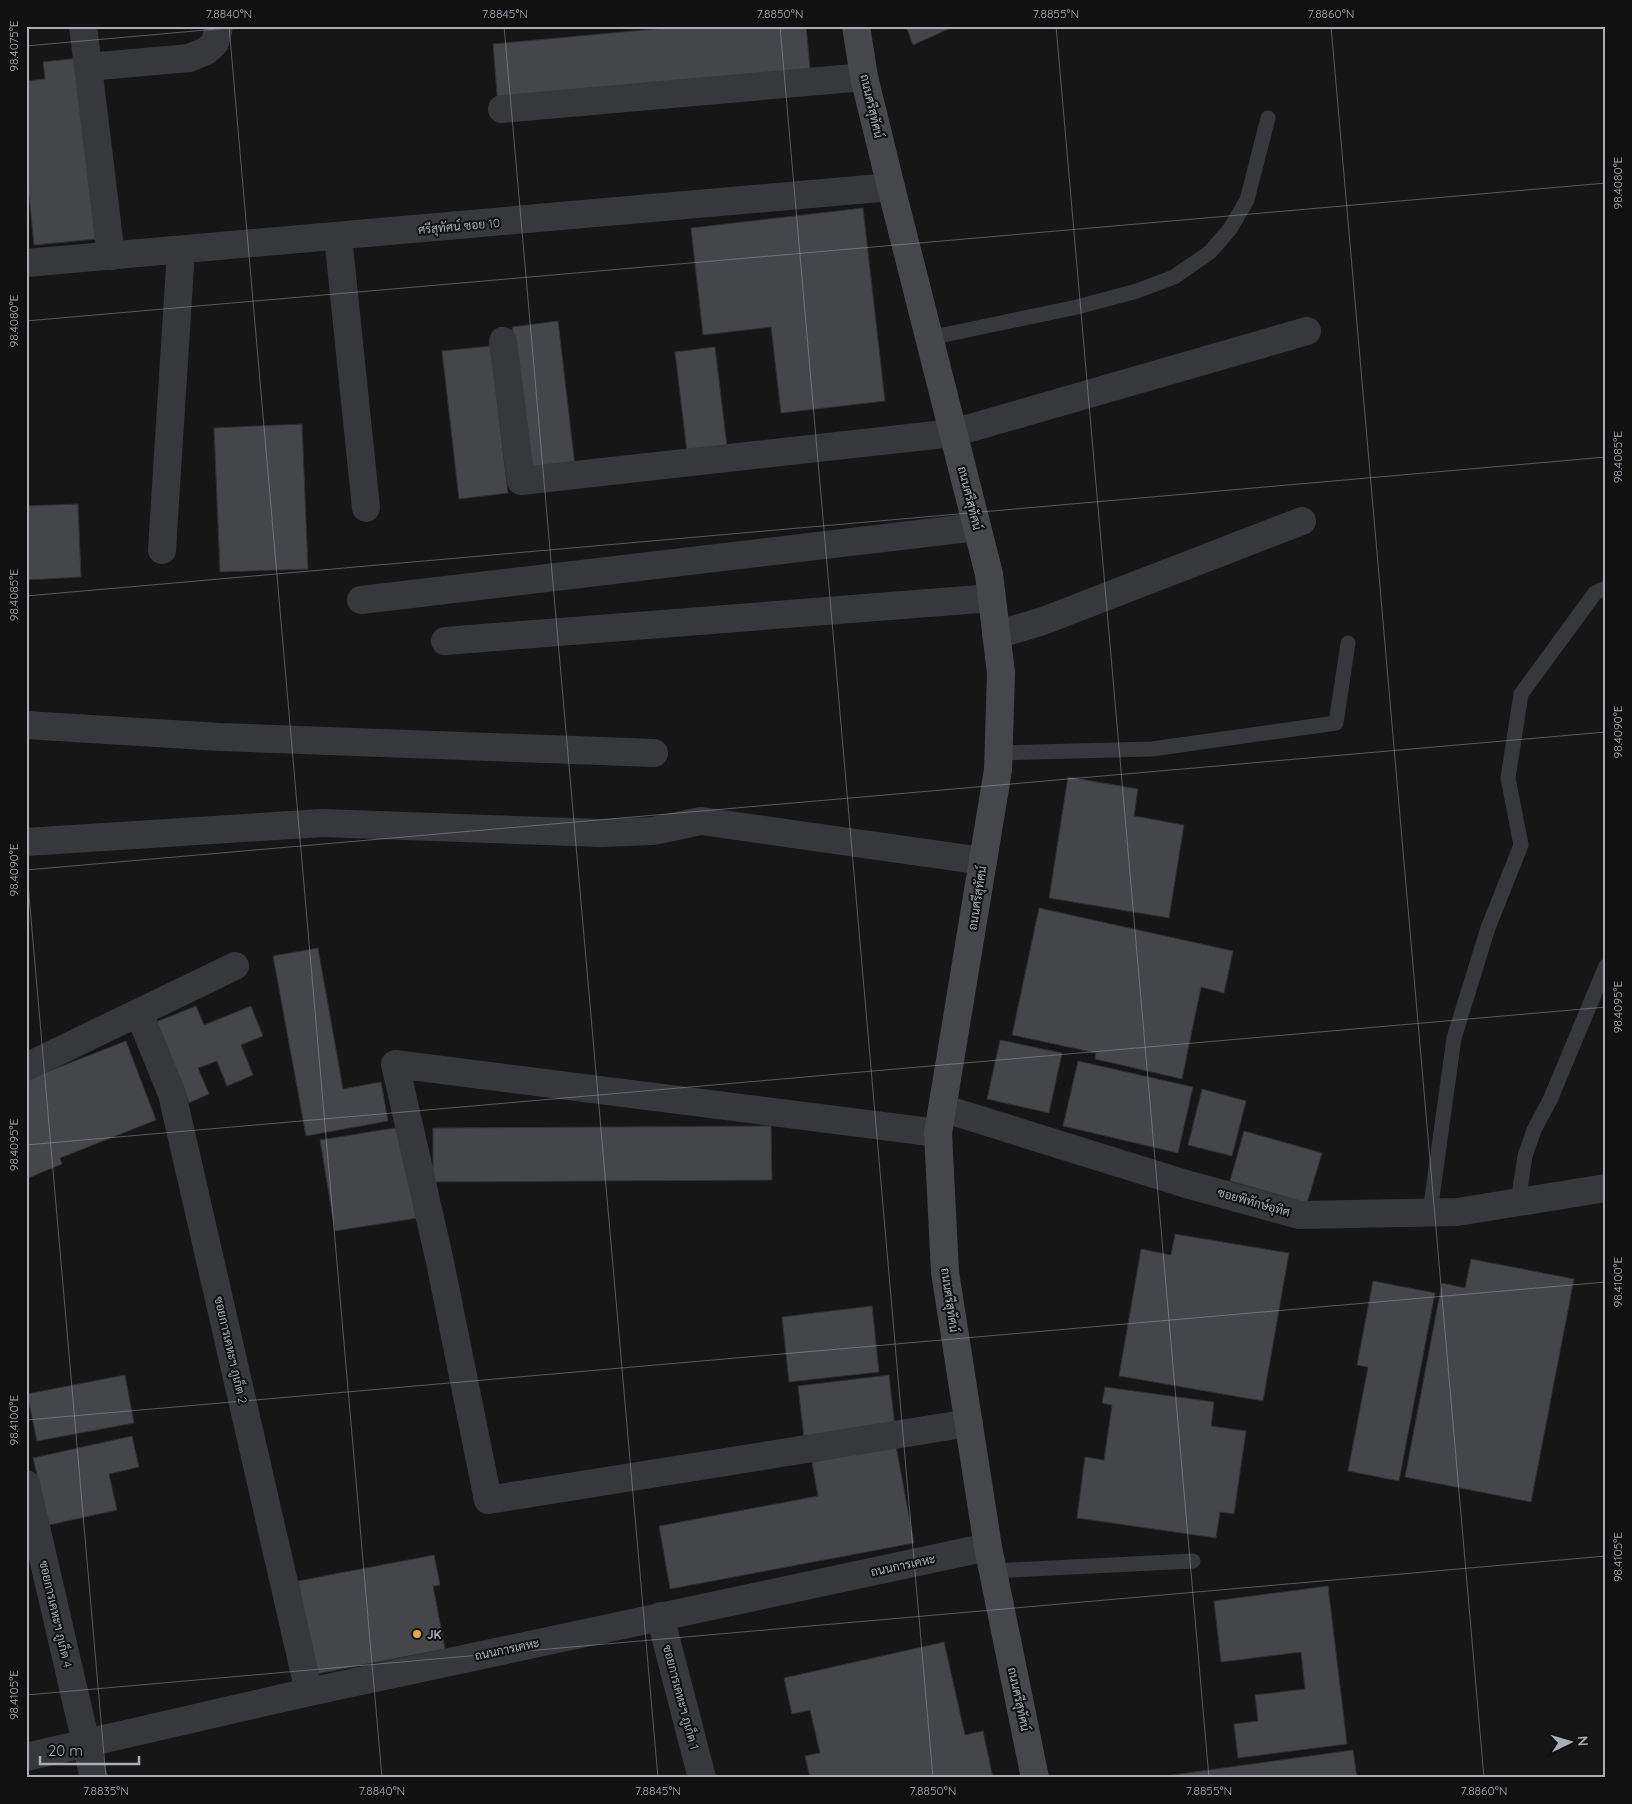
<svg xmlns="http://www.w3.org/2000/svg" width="1632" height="1804" viewBox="0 0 1632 1804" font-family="Quicksand,Sarabun,sans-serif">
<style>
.building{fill:#45464a;stroke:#303033}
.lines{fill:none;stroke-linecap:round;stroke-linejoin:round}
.lane{stroke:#37383c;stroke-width:15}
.street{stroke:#37383c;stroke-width:28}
.secondary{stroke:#45474b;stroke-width:28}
.ticks{fill:none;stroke:#a9adb6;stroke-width:1;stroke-opacity:0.45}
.poi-dot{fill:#deab47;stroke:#111112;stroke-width:2}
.labels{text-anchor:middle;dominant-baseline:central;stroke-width:4;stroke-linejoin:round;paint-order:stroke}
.street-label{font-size:12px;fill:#a9adb6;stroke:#111112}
.poi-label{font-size:12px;font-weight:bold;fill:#a9adb6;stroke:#111112;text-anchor:start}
.neatline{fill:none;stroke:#a9adb6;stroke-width:2}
.ticks-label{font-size:12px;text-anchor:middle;fill:#a9adb6}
</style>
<rect width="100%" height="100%" fill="#161617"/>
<g class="building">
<path d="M 687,26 L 806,26 L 811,79 L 498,106 L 493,44 Z"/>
<path d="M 906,26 L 955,26 L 913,45 Z"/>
<path d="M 79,58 L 97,239 L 34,245 L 26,165 L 26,81 L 45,79 L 43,62 Z"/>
<path d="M 863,208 L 885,401 L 781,413 L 771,327 L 703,335 L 691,228 Z"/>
<path d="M 558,321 L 575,466 L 529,471 L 512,327 Z"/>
<path d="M 491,346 L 508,493 L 459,499 L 442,351 Z"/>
<path d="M 715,347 L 727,447 L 687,452 L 675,352 Z"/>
<path d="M 302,424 L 308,569 L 220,572 L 214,428 Z"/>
<path d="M 78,504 L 81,577 L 26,580 L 26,506 Z"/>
<path d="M 1068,777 L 1138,789 L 1134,816 L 1184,825 L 1169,918 L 1049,898 Z"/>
<path d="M 1039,908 L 1233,951 L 1224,993 L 1201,987 L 1182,1079 L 1095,1059 L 1096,1053 L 1012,1035 Z"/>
<path d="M 318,948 L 343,1089 L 381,1082 L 388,1121 L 306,1136 L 273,956 Z"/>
<path d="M 196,1006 L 204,1025 L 251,1006 L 263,1036 L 241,1045 L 253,1075 L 227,1086 L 217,1061 L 198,1068 L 209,1094 L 189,1103 L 156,1022 Z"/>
<path d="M 1000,1040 L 1062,1053 L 1049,1113 L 987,1099 Z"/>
<path d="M 126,1041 L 156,1120 L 60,1158 L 62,1164 L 26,1179 L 26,1080 Z"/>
<path d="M 1078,1061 L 1193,1087 L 1178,1153 L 1063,1126 Z"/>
<path d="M 1202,1089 L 1246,1101 L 1232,1156 L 1188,1145 Z"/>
<path d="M 771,1126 L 772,1180 L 433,1182 L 433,1128 Z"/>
<path d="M 401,1127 L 417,1218 L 335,1231 L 320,1140 Z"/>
<path d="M 1244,1131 L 1322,1153 L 1307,1203 L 1230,1181 Z"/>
<path d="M 1175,1234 L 1289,1253 L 1263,1401 L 1119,1376 L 1141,1249 L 1171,1255 Z"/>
<path d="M 1471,1259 L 1574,1279 L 1531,1502 L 1405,1477 L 1442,1283 L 1465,1288 Z"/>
<path d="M 1373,1281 L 1435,1293 L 1399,1481 L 1348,1471 L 1368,1367 L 1357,1365 Z"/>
<path d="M 872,1306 L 879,1372 L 789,1382 L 782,1317 Z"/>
<path d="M 125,1375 L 134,1423 L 37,1441 L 27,1394 Z"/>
<path d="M 889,1375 L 895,1427 L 804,1438 L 798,1386 Z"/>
<path d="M 1105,1387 L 1214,1402 L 1211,1426 L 1246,1431 L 1234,1514 L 1220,1512 L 1216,1538 L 1077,1518 L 1085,1457 L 1104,1460 L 1112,1405 L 1102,1403 Z"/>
<path d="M 132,1436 L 139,1467 L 109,1474 L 117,1510 L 49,1525 L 33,1458 Z"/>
<path d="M 896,1446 L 914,1543 L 670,1589 L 659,1526 L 818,1496 L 812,1462 Z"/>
<path d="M 434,1555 L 440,1585 L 433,1586 L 445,1649 L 316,1674 L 298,1581 Z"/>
<path d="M 1328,1586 L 1347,1744 L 1238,1758 L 1234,1724 L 1258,1721 L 1255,1695 L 1305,1689 L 1301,1652 L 1221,1662 L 1214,1601 Z"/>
<path d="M 944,1642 L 965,1735 L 983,1731 L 993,1778 L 810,1778 L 805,1756 L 820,1753 L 810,1710 L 792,1714 L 784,1678 Z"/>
<path d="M 1353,1750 L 1357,1778 L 1151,1778 Z"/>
</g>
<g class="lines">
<g class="lane">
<path d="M 929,338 L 1077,307 L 1137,291 L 1174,277 L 1210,252 L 1230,229 L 1247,200 L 1268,118"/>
<path d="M 999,753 L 1152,749 L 1336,723 L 1348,643"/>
<path d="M 1518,1202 L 1525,1156 L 1534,1130 L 1550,1100 L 1606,966"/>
<path d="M 1430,1212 L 1454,1038 L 1488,928 L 1521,845 L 1508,778 L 1521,694 L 1595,593 L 1606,588"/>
<path d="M 993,1571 L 1193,1561"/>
</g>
<g class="street">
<path d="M 83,26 L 111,256"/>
<path d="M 88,67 L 189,58 L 206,51 L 215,43 L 219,26"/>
<path d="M 502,109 L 864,77"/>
<path d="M 338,236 L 366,508"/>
<path d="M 26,263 L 891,187"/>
<path d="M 503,341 L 521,481 L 953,433 L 1307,331"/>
<path d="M 162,550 L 181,250"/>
<path d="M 361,600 L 977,527"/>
<path d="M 996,635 L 1043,621 L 1302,521"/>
<path d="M 445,641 L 992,598"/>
<path d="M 26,725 L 220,737 L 654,753"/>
<path d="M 26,842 L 322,823 L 601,833 L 653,831 L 701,821 L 983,861"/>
<path d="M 139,1013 L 172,1094 L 309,1692"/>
<path d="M 26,1067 L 235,966"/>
<path d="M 942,1108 L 1186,1184 L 1299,1215 L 1457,1212 L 1606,1188"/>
<path d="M 938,1133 L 395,1064 L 440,1262 L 488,1500 L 969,1423"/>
<path d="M 26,1484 L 94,1778"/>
<path d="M 660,1616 L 702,1778"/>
<path d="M 26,1757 L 309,1692 L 988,1547"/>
</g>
<path class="secondary" d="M 856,26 L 864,77 L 891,187 L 989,574 L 1001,673 L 998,770 L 938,1133 L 945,1272 L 988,1547 L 1035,1778"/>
</g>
<path class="ticks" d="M 229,26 L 382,1778M 504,26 L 658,1778M 780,26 L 933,1778M 1056,26 L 1209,1778M 1331,26 L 1484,1778M 26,46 L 251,26M 26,321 L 1606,183M 26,596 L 1606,457M 26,861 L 106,1778M 26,870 L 1606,732M 26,1145 L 1606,1007M 26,1420 L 1606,1282M 26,1695 L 1606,1556"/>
<circle class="poi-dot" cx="417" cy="1634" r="5"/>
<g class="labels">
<g class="street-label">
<text transform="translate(872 106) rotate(77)">ถนนศรีสุทัศน์</text>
<text transform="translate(459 226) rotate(-5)">ศรีสุทัศน์ ซอย 10</text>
<text transform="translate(970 498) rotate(76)">ถนนศรีสุทัศน์</text>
<text transform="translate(977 898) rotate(-81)">ถนนศรีสุทัศน์</text>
<text transform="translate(1254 1202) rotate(16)">ซอยพิทักษ์อุทิศ</text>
<text transform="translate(950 1300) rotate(82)">ถนนศรีสุทัศน์</text>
<text transform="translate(231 1350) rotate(77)">ซอยการเคหะฯ ภูเก็ต 2</text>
<text transform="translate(903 1565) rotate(-12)">ถนนการเคหะ</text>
<text transform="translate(56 1614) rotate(77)">ซอยการเคหะฯ ภูเก็ต 4</text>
<text transform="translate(507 1649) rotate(-12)">ถนนการเคหะ</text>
<text transform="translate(681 1697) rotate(75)">ซอยการเคหะฯ ภูเก็ต 1</text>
<text transform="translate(1019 1699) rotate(78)">ถนนศรีสุทัศน์</text>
</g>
<g class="poi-label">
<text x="427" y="1634">JK</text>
</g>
</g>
<rect width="1632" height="1804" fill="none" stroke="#111112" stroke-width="55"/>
<g transform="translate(1570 1742) rotate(85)" stroke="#111112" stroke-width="4" paint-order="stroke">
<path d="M0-4L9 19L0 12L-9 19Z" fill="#a9adb6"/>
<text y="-8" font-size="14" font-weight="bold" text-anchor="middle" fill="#a9adb6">N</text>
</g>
<path d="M40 1756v8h99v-8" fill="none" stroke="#a9adb6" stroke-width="2.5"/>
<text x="48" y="1756" font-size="15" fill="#a9adb6" stroke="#111112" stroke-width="4" paint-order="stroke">20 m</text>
<rect x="28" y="28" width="1576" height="1748" class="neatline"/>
<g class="ticks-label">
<text x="229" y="18">7.8840°N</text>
<text x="505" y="18">7.8845°N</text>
<text x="780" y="18">7.8850°N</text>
<text x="1056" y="18">7.8855°N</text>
<text x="1331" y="18">7.8860°N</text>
<text transform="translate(14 46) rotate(-90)" y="4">98.4075°E</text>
<text transform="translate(1618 183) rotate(-90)" y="4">98.4080°E</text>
<text transform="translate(14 321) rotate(-90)" y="4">98.4080°E</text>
<text transform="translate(1618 457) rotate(-90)" y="4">98.4085°E</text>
<text transform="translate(14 595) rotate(-90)" y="4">98.4085°E</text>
<text transform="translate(1618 732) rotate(-90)" y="4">98.4090°E</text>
<text transform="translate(14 870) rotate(-90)" y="4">98.4090°E</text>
<text transform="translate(1618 1007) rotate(-90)" y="4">98.4095°E</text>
<text transform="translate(14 1145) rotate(-90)" y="4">98.4095°E</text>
<text transform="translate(1618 1282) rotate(-90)" y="4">98.4100°E</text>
<text transform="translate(14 1420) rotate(-90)" y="4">98.4100°E</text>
<text transform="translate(1618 1557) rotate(-90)" y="4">98.4105°E</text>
<text transform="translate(14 1695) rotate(-90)" y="4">98.4105°E</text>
<text x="106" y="1795">7.8835°N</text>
<text x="382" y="1795">7.8840°N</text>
<text x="658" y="1795">7.8845°N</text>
<text x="933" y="1795">7.8850°N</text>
<text x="1209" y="1795">7.8855°N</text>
<text x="1484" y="1795">7.8860°N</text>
</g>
</svg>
